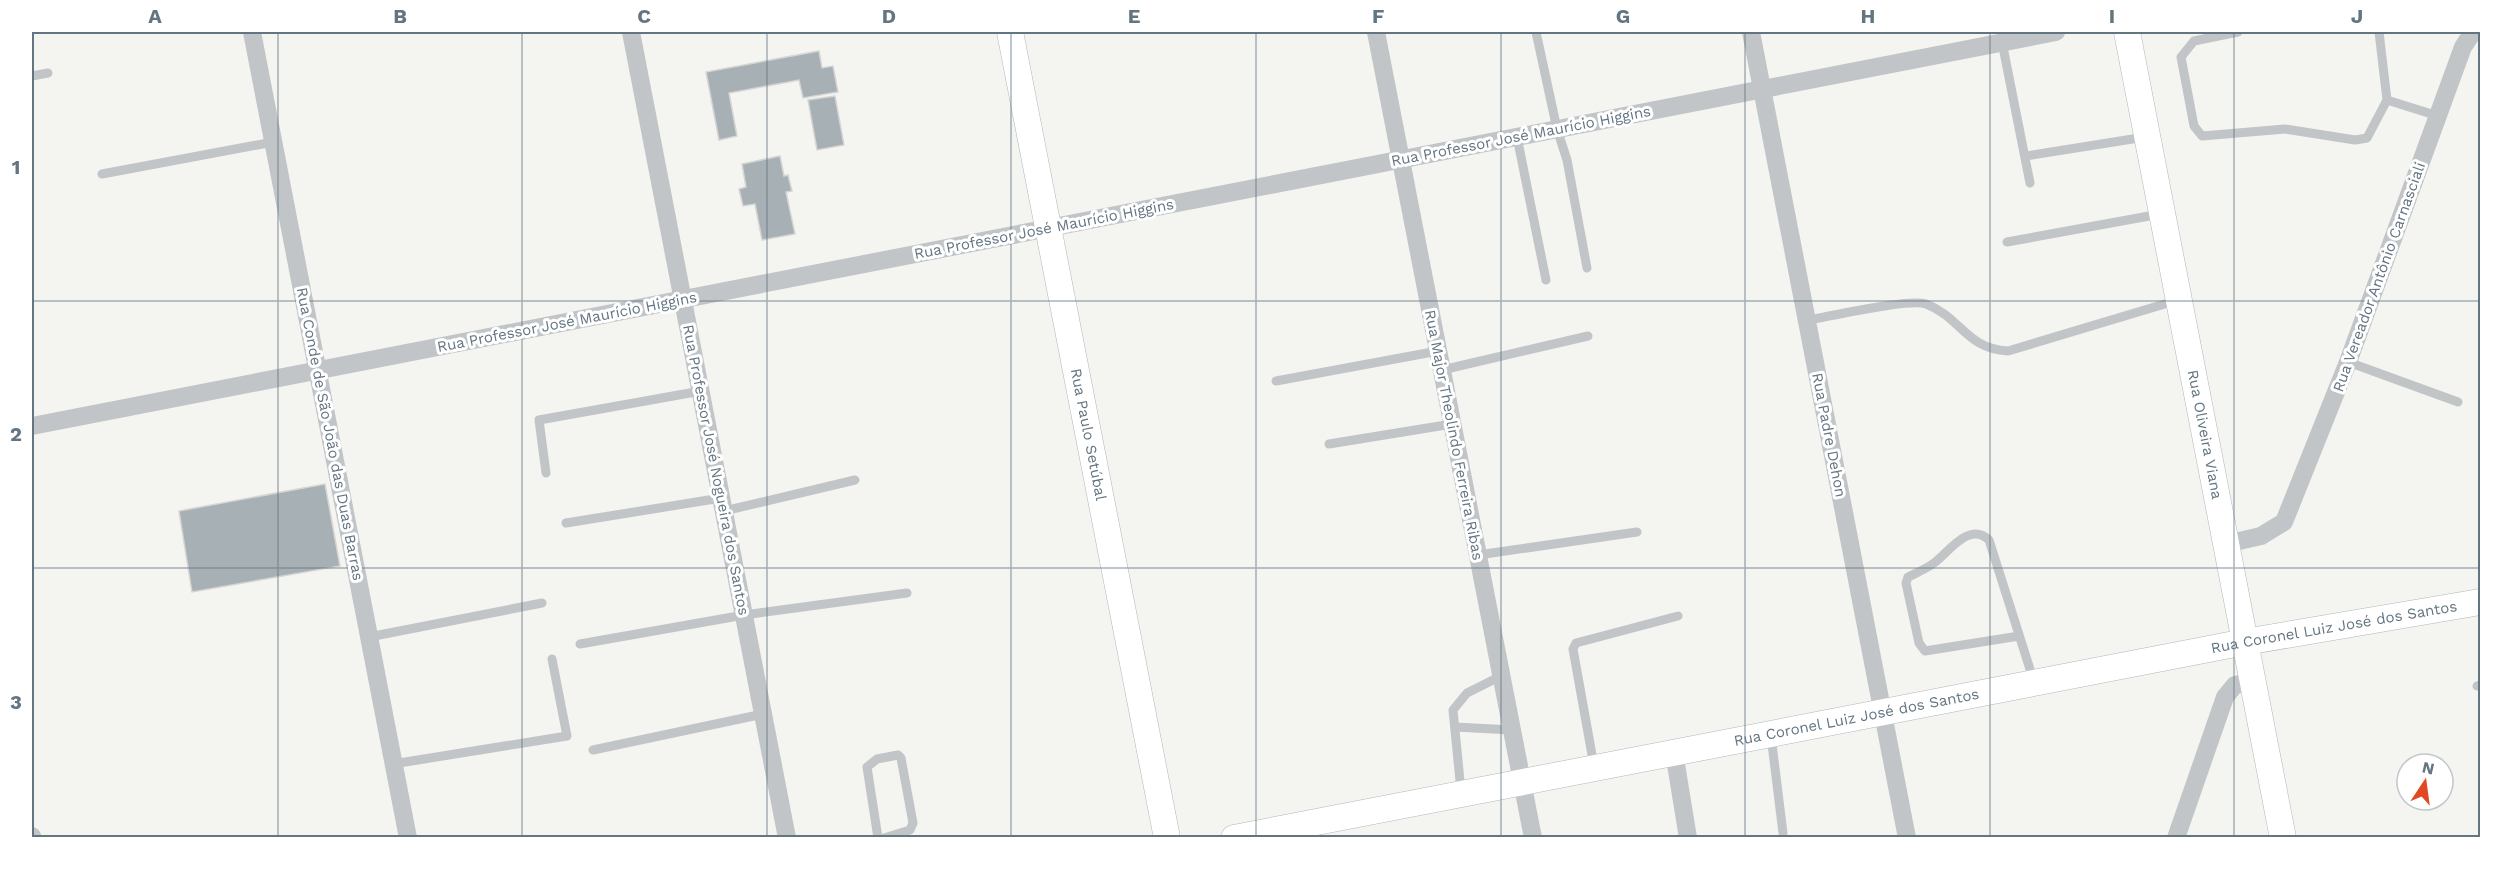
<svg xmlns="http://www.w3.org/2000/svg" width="2512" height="869" viewBox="0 0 2512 869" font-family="'Work Sans',sans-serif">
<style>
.building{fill:#a7b0b5;stroke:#d5d5d3;stroke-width:1.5}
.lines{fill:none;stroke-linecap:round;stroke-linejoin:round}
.secondary-casing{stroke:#b1b7bb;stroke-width:27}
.service{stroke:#c1c5c8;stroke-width:9}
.minor{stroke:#c1c5c8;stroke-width:18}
.secondary{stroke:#fff;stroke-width:26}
.grid{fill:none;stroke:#637581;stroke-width:1.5;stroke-opacity:0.55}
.labels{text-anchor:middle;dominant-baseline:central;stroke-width:6;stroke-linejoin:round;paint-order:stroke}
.street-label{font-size:15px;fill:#637581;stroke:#fff}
.neatline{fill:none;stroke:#637581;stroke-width:2}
.grid-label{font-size:20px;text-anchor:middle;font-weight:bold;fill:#637581}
</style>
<rect width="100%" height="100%" fill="#f4f4f0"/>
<g class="building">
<path d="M 819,51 L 822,68 L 833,66 L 838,92 L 803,98 L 799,80 L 729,93 L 737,136 L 719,140 L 706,72 Z"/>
<path d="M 835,96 L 844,145 L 817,150 L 808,100 Z"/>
<path d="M 780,156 L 784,176 L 788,175 L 792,191 L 786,192 L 795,234 L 762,240 L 755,204 L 743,206 L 739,189 L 746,187 L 742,164 Z"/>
<path d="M 325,484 L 340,566 L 192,592 L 179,511 Z"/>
</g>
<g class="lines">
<g class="secondary-casing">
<g id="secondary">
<path id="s1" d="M 1010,32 L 1167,838"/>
<path id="s2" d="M 2127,32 L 2283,838"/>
<path id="s3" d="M 1234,838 L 2245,642 L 2480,602"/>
</g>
</g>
<g class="service">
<path d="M 1536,32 L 1557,129 L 1567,160 L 1587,268"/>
<path d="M 2238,32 L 2194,41 L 2181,57 L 2194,126 L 2202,136 L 2285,129 L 2355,140 L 2367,138 L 2387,100 L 2379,32"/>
<path d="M 2002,42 L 2030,183"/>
<path d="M 32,76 L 48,73"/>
<path d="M 2387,100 L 2438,116"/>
<path d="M 1517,137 L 1546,280"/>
<path d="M 2026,156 L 2145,137"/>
<path d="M 102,174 L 273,142"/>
<path d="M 2007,242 L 2160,214"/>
<path d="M 1807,320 C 1830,317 1908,298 1926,304 C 1961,317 1966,349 2008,351 L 2178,300"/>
<path d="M 2348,362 L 2458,402"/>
<path d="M 1442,370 L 1588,336"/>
<path d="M 1276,381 L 1438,351"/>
<path d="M 1329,444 L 1452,424"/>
<path d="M 546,473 L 539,420 L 701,391"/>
<path d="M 724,511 L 855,480"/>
<path d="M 566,523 L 721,498"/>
<path d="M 1478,555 L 1637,532"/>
<path d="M 2019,636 L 1925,651 L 1919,643 L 1906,583 L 1908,577 C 1916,573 1926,569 1934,563 C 1949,552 1969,521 1989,540 L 2034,682"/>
<path d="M 369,637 L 542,603"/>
<path d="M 580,644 L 744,615 L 907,593"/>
<path d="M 2477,686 L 2480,685"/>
<path d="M 1455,727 L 1512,730"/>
<path d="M 1771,736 L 1783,833"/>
<path d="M 593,750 L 763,714"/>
<path d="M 393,764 L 567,736 L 552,659"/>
<path d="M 1594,766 L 1573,649 L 1576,643 L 1678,616"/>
<path d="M 1461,791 L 1453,710 L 1467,693 L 1501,676"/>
<path d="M 878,838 L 867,767 L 877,759 L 898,755 L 901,758 L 913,823 L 910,830 L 884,838"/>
</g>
<g class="minor">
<path d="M 252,32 L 408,838"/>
<path d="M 631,32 L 787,838"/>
<path d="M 1376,32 L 1533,838"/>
<path d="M 1751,32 L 1907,838"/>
<path d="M 32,426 L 2056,32"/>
<path d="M 2226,544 L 2261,536 L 2284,522 L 2348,362 L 2463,47 L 2473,32"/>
<path d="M 1674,752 L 1688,838"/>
<path d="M 32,836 L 32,838"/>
<path d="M 2176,838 L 2225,697 L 2235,685 L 2253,681"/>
</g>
<use href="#secondary" class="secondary"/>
</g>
<path class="grid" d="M 278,32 L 278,838M 522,32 L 522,838M 767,32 L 767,838M 1011,32 L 1011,838M 1256,32 L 1256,838M 1501,32 L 1501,838M 1745,32 L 1745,838M 1990,32 L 1990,838M 2234,32 L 2234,838M 32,301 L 2480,301M 32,568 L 2480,568"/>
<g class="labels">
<g class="street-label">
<text transform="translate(1521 136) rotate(-11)">Rua Professor José Maurício Higgins</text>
<text transform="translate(1044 229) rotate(-11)">Rua Professor José Maurício Higgins</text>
<text transform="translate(2379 277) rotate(-70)">Rua Vereador Antônio Carnasciali</text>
<text transform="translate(567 322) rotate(-11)">Rua Professor José Maurício Higgins</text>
<text transform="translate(330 434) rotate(79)">Rua Conde de São João das Duas Barras</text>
<text stroke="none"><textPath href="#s2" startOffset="410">Rua Oliveira Viana</textPath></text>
<text stroke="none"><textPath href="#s1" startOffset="410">Rua Paulo Setúbal</textPath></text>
<text transform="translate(1454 435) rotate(79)">Rua Major Theolindo Ferreira Ribas</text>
<text transform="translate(1829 435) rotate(79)">Rua Padre Dehon</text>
<text transform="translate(716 470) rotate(79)">Rua Professor José Nogueira dos Santos</text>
<text stroke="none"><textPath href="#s3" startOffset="1120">Rua Coronel Luiz José dos Santos</textPath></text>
<text stroke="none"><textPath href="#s3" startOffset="634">Rua Coronel Luiz José dos Santos</textPath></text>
</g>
</g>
<rect width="2512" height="869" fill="none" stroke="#ffffff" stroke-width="66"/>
<g transform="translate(2425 782) rotate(13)"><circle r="28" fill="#ffffff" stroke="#c1c8cd" stroke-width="1.5"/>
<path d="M0-4.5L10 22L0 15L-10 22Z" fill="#e14923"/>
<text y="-9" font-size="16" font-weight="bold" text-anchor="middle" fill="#637581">N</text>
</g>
<rect x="33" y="33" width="2446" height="803" class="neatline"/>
<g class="grid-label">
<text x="155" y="23">A</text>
<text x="400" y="23">B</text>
<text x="644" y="23">C</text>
<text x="889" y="23">D</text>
<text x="1134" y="23">E</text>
<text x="1378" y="23">F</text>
<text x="1623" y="23">G</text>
<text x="1868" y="23">H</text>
<text x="2112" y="23">I</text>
<text x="2357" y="23">J</text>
<text x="16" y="174">1</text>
<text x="16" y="441">2</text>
<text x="16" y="709">3</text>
</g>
</svg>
